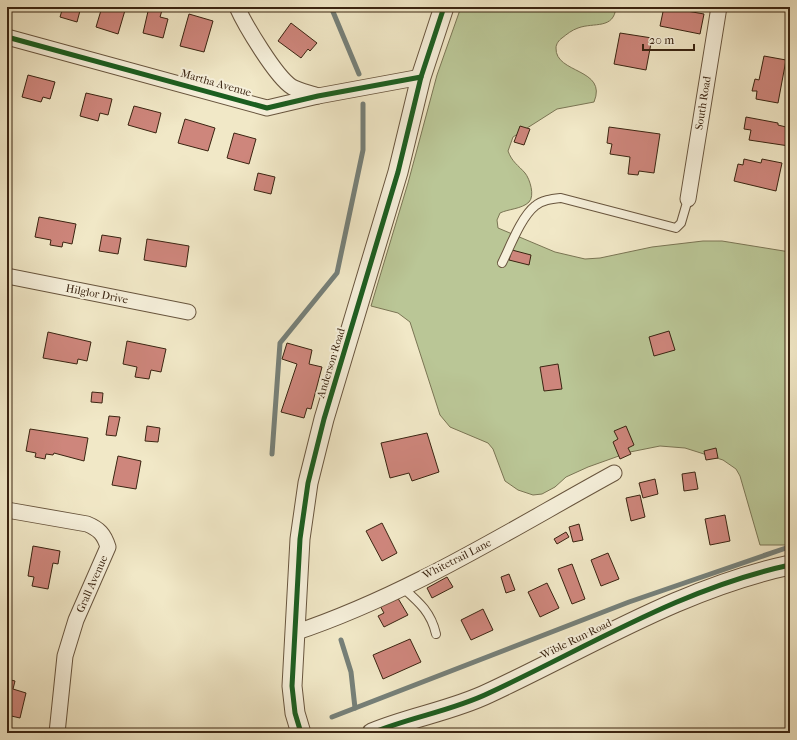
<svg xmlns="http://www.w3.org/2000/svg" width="797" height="740" viewBox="0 0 797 740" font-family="'IM FELL French Canon',serif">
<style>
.green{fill:#bac696;stroke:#7a7554}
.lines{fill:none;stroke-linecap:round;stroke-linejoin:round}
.stream{stroke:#768079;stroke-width:5}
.building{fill:#ce867c;stroke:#3a2411}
.service-casing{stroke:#68553e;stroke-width:10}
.minor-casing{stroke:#68553e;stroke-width:17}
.tertiary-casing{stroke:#68553e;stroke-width:21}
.service{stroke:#f6f0db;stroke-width:8}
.minor{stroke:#f6f0db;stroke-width:15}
.tertiary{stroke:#f6f0db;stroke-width:19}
.cycleway-casing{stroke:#f6f0db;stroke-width:8}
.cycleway{stroke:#1b5e20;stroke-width:5}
.labels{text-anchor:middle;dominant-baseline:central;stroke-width:4;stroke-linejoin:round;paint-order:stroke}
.street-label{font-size:11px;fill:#3a2411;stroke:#f6f0db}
</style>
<rect width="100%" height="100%" fill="#f1e8c7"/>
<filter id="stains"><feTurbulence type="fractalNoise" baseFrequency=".005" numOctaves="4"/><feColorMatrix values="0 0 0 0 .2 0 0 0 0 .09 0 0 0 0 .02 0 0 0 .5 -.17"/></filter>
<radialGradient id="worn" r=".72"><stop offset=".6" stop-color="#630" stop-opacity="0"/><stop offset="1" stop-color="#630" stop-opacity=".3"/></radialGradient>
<path class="green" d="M 461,7 L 616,7 C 614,30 594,22 578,28 C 572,30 567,34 562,38 C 559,40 556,44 556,48 C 555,74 608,68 594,102 L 557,109 L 513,137 L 508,151 C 512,162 518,165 525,173 C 530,179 535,196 529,202 C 522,209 508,209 500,213 L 497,220 L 498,228 L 555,252 L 585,259 L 600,258 L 652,247 L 703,241 L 722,241 L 790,252 L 790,545 L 760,545 L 740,476 L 736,469 L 723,460 L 685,448 L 660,446 L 630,452 L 588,467 L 566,477 L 555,487 L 542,494 L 533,495 L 518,490 L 505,481 L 493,449 L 488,443 L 450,427 L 440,415 L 410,322 L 398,313 L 371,306 L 408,183 L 437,75 Z"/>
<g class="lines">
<g class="stream">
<path d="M 331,7 L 359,74"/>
<path d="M 272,454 L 280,343 L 337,273 L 363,150 L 363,104"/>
<path d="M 341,640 L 351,672 L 355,708"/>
<path d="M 332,717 L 629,602 L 786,548 L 790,553"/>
</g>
</g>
<g class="building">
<path d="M 63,7 L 81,7 L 77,22 L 60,17 Z"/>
<path d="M 102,7 L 126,7 L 118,34 L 96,27 Z"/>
<path d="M 149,7 L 163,7 L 160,17 L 168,19 L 163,38 L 143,33 Z"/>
<path d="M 664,7 L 704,14 L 700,34 L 660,26 Z"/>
<path d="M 189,14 L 213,21 L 204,52 L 180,46 Z"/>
<path d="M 291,23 L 317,43 L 310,51 L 308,49 L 301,58 L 278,41 Z"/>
<path d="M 620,33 L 652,38 L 646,70 L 614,64 Z"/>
<path d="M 764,56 L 786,60 L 778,103 L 756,99 L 757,91 L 752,91 L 755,79 L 759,80 Z"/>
<path d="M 28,75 L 55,82 L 50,99 L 43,97 L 41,102 L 22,97 Z"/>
<path d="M 86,93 L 112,99 L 108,115 L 100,113 L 98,121 L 80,116 Z"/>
<path d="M 134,106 L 161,113 L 156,133 L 128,125 Z"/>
<path d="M 746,117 L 778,123 L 778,125 L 790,128 L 789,146 L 749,140 L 751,130 L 744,129 Z"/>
<path d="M 185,119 L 215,128 L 208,151 L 178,143 Z"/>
<path d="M 520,126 L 530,129 L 524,145 L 514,142 Z"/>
<path d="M 609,127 L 660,134 L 654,173 L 639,171 L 638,175 L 628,174 L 630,157 L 610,154 L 612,144 L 607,143 Z"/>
<path d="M 234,133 L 256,139 L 249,164 L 227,158 Z"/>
<path d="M 744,159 L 761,163 L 762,159 L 782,163 L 776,191 L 734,181 L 738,164 L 743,165 Z"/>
<path d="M 258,173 L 275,177 L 271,194 L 254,190 Z"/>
<path d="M 39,217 L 76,224 L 72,244 L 63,242 L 62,247 L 50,245 L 51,240 L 35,237 Z"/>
<path d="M 102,235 L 121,238 L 118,254 L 99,251 Z"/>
<path d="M 147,239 L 189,246 L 186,267 L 144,260 Z"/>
<path d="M 512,250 L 531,255 L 529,265 L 509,260 Z"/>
<path d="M 669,331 L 675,350 L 654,356 L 649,337 Z"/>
<path d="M 48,332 L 91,342 L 87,361 L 78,359 L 77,364 L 43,358 Z"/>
<path d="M 127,341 L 166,349 L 161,372 L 151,370 L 149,379 L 135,377 L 137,367 L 123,364 Z"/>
<path d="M 287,343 L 312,350 L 309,364 L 322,367 L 311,409 L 307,408 L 304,418 L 281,412 L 297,364 L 282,359 Z"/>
<path d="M 558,364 L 562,389 L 544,391 L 540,367 Z"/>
<path d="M 92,392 L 103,393 L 102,403 L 91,402 Z"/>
<path d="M 109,416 L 120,417 L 116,436 L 106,435 Z"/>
<path d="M 147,426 L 160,428 L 158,442 L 145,441 Z"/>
<path d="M 626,426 L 634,445 L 628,448 L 631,454 L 620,459 L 613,442 L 618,439 L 614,431 Z"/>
<path d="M 30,429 L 88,438 L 84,461 L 54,453 L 53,455 L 46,454 L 45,459 L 35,457 L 36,453 L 26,451 Z"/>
<path d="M 427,433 L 439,472 L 412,481 L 409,473 L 390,478 L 381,443 Z"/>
<path d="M 716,448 L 718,458 L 706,460 L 704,451 Z"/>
<path d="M 118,456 L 141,461 L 136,489 L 112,485 Z"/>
<path d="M 695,472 L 698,489 L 684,491 L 682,474 Z"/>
<path d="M 655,479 L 658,494 L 643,498 L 639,483 Z"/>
<path d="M 640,495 L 645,517 L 631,521 L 626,498 Z"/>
<path d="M 725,515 L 730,541 L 710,545 L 705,519 Z"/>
<path d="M 382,523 L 397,553 L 382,561 L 366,531 Z"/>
<path d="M 579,524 L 583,540 L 573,542 L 569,527 Z"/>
<path d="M 566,532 L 569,537 L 557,544 L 554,539 Z"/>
<path d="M 33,546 L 60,551 L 58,564 L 53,563 L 48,589 L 32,586 L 34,577 L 28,576 Z"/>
<path d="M 608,553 L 619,579 L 601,586 L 591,560 Z"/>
<path d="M 572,564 L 585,599 L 572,604 L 558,569 Z"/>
<path d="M 509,574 L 515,590 L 506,593 L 501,577 Z"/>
<path d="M 447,577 L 453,587 L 432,598 L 427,588 Z"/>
<path d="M 547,583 L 559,608 L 540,617 L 528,592 Z"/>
<path d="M 396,595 L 408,615 L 384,627 L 378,616 L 384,613 L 379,604 Z"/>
<path d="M 483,609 L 493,630 L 471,640 L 461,620 Z"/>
<path d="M 410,639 L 421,662 L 383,679 L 373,655 Z"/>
<path d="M 7,679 L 15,681 L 13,689 L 26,693 L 20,718 L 7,715 Z"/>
</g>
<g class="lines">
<g class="service-casing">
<g id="service">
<path d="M 502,263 C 510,247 521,217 535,206 C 542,200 552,199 561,198 L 676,228 L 681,223 L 688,199"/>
<path d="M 402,587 C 419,602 431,612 436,634"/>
</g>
</g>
<g class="minor-casing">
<g id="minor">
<path d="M 237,7 C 245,25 276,77 292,87 C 299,91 310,93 318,96"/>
<path d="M 7,37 L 267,108 L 318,96 L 421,77"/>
<path d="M 688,199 L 719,7"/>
<path d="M 7,276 L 188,312"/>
<path d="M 7,510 L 87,524 C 99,529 104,534 108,547 L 76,620 L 65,656 L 57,733"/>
<path d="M 294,633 C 408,595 510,530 614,473"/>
</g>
</g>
<g class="tertiary-casing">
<g id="tertiary">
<path d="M 301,733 L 295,713 L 292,686 L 300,539 L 308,483 L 324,419 L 398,172 L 421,77 L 444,7"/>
<path d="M 372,733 C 410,717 452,711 489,693 C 588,647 682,588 790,565"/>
</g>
</g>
<use href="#service" class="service"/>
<use href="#minor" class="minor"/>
<use href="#tertiary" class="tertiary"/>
<g class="cycleway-casing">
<g id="cycleway">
<path d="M 7,37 L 267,108 L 318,96 L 421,77"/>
<path d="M 301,733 L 295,713 L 292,686 L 300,539 L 308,483 L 324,419 L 398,172 L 421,77 L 444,7"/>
<path d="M 372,733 C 410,717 452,711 489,693 C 588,647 682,588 790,565"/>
</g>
</g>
<use href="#cycleway" class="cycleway"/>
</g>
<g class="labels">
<g class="street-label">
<text transform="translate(216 83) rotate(16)">Martha Avenue</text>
<text transform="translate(703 103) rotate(-81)">South Road</text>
<text transform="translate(97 294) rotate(11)">Hilglor Drive</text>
<text transform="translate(331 363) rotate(-73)">Anderson Road</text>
<text transform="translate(457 559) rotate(-27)">Whitetrail Lane</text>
<text transform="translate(92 584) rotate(-66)">Grall Avenue</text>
<text transform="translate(576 639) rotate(-26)">Wible Run Road</text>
</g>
</g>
<rect width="797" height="740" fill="none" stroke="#f1e8c7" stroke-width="24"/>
<rect x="8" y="8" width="781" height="724" fill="none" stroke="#3a2411" stroke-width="2"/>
<rect x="12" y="12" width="773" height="716" fill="none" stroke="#3a2411"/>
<path d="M643 44v6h51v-6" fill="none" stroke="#3a2411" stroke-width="2"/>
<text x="649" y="44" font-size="12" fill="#3a2411" stroke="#f6f0db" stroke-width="3" paint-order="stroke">20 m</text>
<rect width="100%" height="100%" filter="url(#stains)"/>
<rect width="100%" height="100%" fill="url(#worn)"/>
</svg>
